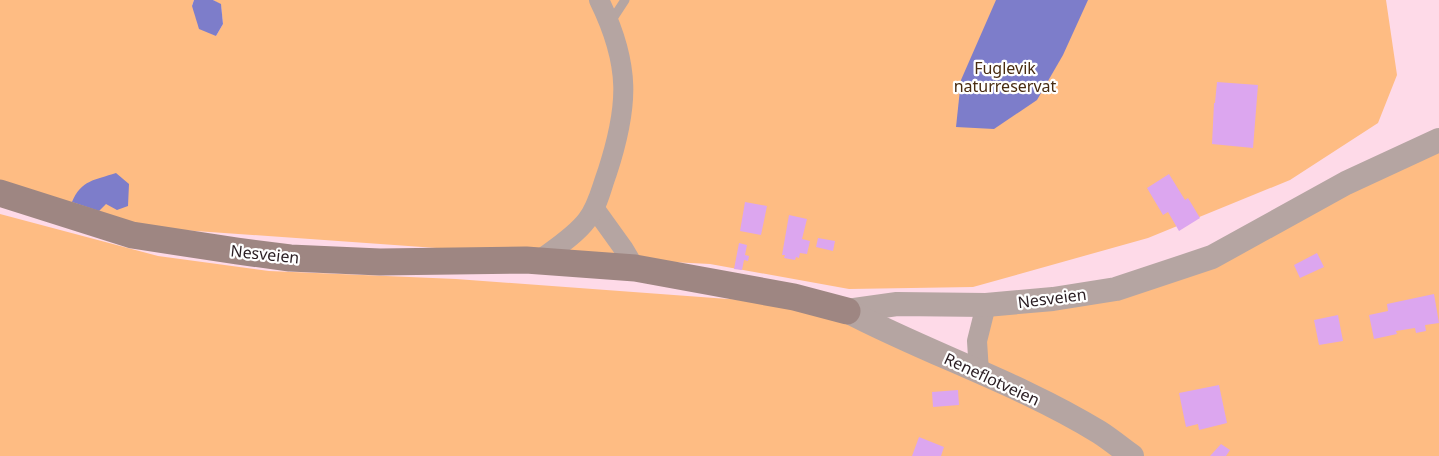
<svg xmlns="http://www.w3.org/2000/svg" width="1439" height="456" viewBox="0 0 1439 456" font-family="'Noto Sans',sans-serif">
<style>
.green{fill:#febc83}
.water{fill:#7d7dca}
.building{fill:#dca6ef}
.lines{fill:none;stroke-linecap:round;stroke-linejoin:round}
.service{stroke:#b5a5a2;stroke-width:9}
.minor{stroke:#b5a5a2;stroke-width:20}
.tertiary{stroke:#b5a5a2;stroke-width:24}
.secondary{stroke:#9e8682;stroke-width:27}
.labels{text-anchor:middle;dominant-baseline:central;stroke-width:4.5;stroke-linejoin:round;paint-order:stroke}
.park-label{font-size:16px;fill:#492c11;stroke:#fff}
.street-label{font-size:16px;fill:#2a1d22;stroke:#fff}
</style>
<rect width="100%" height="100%" fill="#fedae8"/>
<g class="green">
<path d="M 0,0 L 194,0 L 192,6 L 216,36 L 223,24 L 221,5 L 213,0 L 1386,0 L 1397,75 L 1378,123 L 1290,180 L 1148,238 L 973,287 L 849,289 L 710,264 L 536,255 L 139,227 L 0,185 Z"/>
<path d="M 1439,140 L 1439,456 L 0,456 L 0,214 L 158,256 L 269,271 L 456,279 L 728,299 L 815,302 L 978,371 L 986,305 L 1116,289 Z"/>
</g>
<g class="water">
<path d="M 194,0 L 213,0 L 221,4 L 223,24 L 216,36 L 199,29 L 192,6 Z"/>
<path d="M 996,0 L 1088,0 L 1063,55 L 1037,100 L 994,129 L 956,127 L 961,80 Z"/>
<path d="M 116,173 L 129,184 L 128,206 L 117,210 L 106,204 L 99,211 L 72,202 C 81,180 95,180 116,173 Z"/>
</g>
<g class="building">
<path d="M 1217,82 L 1258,85 L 1253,148 L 1212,144 L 1214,103 L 1215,103 Z"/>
<path d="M 1169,174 L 1185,200 L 1188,198 L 1200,218 L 1179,231 L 1168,212 L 1163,215 L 1147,188 Z"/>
<path d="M 745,202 L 767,206 L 761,235 L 740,231 Z"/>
<path d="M 789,215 L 807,219 L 802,239 L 810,241 L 807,254 L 800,253 L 799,258 L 796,257 L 795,260 L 784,258 L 785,255 L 782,255 Z"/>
<path d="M 818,238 L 835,241 L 833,251 L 816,247 Z"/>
<path d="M 739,243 L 747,245 L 745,255 L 749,256 L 748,261 L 744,260 L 742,270 L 734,269 Z"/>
<path d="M 1317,253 L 1324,267 L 1300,278 L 1294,265 Z"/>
<path d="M 1434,294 L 1439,323 L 1425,325 L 1426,331 L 1416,333 L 1415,328 L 1396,331 L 1397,334 L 1374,339 L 1369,315 L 1388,311 L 1387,304 Z"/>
<path d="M 1338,315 L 1343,341 L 1319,345 L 1314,320 Z"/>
<path d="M 1219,385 L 1227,423 L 1199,430 L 1198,424 L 1186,427 L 1179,393 Z"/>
<path d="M 958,390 L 959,405 L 933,407 L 932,392 Z"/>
<path d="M 919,437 L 944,447 L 941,456 L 912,456 Z"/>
<path d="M 1221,444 L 1230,450 L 1226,456 L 1210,456 Z"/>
</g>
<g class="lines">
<path class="service" d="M 610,23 L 625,0"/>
<g class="minor">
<path d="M 595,209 L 623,248 L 635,268"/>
<path d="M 538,261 C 554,249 575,236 587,220 C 598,206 601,189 607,173 C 629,106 631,65 599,0"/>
<path d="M 979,372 L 977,341 L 986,305"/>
</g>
<g class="tertiary">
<path d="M 847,311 L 897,304 L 986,305 L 1053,299 L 1116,289 L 1212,257 L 1346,183 L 1439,140"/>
<path d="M 847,311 C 929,354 1019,383 1099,432 C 1110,439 1121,448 1132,456"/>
</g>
<path class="secondary" d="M 0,193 L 132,235 L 237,251 L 290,258 L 380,262 L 526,260 L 635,268 L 794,297 L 847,311"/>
</g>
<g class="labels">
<g class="park-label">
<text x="1005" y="68">Fuglevik<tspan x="1005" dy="18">naturreservat</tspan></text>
</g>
<g class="street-label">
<text transform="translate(265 254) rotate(6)">Nesveien</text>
<text transform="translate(1052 298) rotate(-7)">Nesveien</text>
<text transform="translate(992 379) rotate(25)">Reneflotveien</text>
</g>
</g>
</svg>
